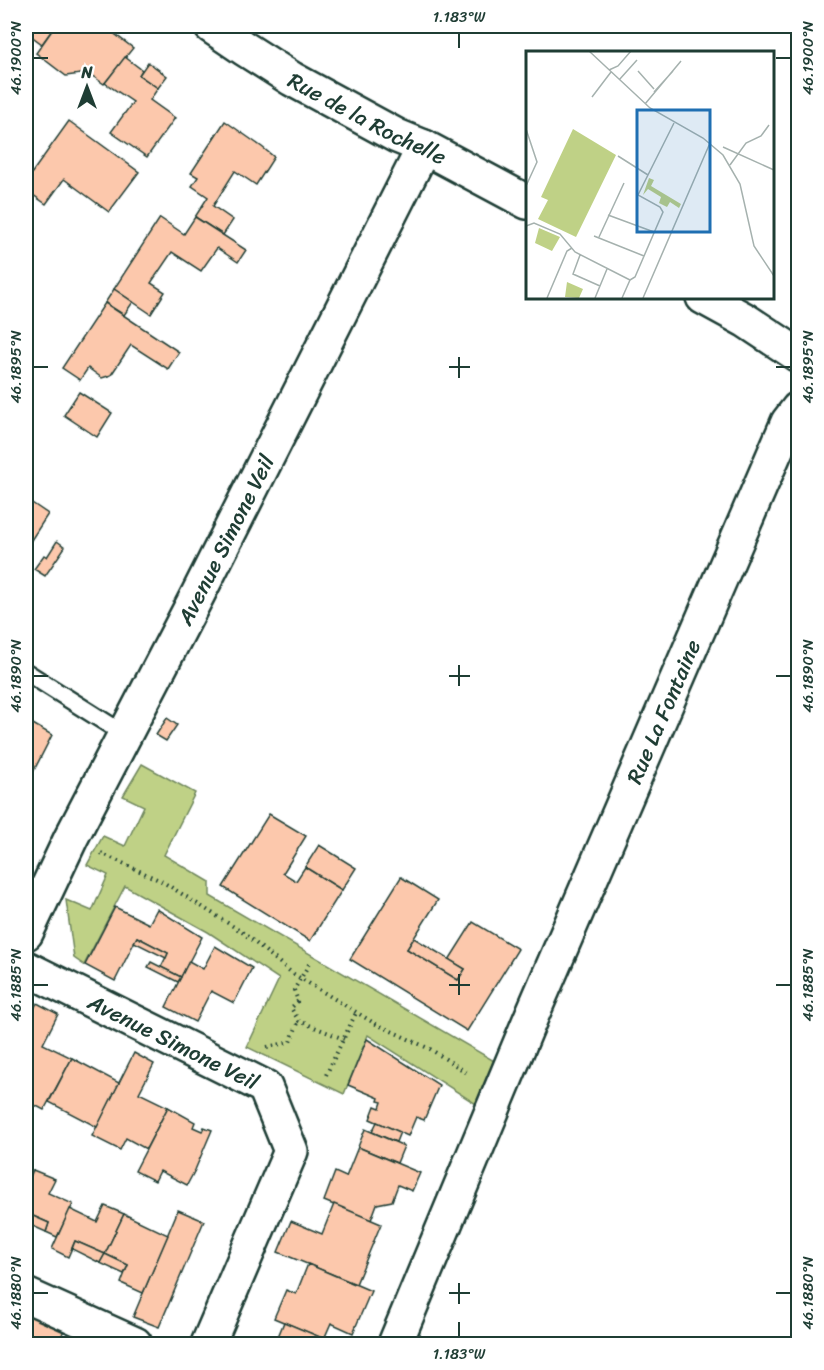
<svg xmlns="http://www.w3.org/2000/svg" width="824" height="1370" viewBox="0 0 824 1370" font-family="Sriracha,sans-serif">
<style>
.green{fill:#bfd186;stroke:#6f875d;stroke-width:1.5}
.building{fill:#fcc8ac;stroke:#1f3d34;stroke-width:1.5}
.lines{fill:none;stroke-linecap:round;stroke-linejoin:round}
.lane-casing{stroke:#1f3d34;stroke-width:21}
.street-casing{stroke:#1f3d34;stroke-width:38}
.secondary-casing{stroke:#1f3d34;stroke-width:38}
.path{stroke:#1f3d34;stroke-width:4;stroke-dasharray:1.5 4.5;stroke-linecap:butt}
.lane{stroke:#fff;stroke-width:16}
.street{stroke:#fff;stroke-width:33}
.secondary{stroke:#fff;stroke-width:33}
.ticks{fill:none;stroke:#1f3d34;stroke-width:2}
.labels{text-anchor:middle;dominant-baseline:central;stroke-width:5;stroke-linejoin:round;paint-order:stroke}
.street-label{font-size:22px;fill:#1f3d34;stroke:#fff}
.inset-road{fill:none;stroke:#a5b1ae;stroke-width:1.5}
.view{fill:#1f6fb2;fill-opacity:0.15;stroke:#1f6fb2;stroke-width:3}
.inset-edge{fill:none;stroke:#1f3d34;stroke-width:3}
.neatline{fill:none;stroke:#1f3d34;stroke-width:2}
.ticks-label{font-size:15px;text-anchor:middle;fill:#1f3d34}
</style>
<rect width="100%" height="100%" fill="#fff"/>
<filter id="ink" filterUnits="userSpaceOnUse"><feTurbulence type="fractalNoise" baseFrequency=".0167" numOctaves="2"/><feDisplacementMap in="SourceGraphic" scale="12" xChannelSelector="R" yChannelSelector="G"/><feConvolveMatrix kernelMatrix="1 2 1 2 8 2 1 2 1" color-interpolation-filters="sRGB"/></filter>
<g filter="url(#ink)">
<path class="green" d="M 142,764 L 195,793 L 164,855 L 210,882 L 210,896 L 496,1062 L 476,1104 L 368,1035 L 344,1094 L 247,1047 L 279,979 L 208,932 L 125,886 L 84,965 L 74,958 L 66,900 L 92,911 L 108,875 L 87,865 L 103,836 L 125,846 L 144,806 L 123,796 Z"/>
<g class="building">
<path d="M 26,26 L 55,26 L 42,44 L 26,32 Z"/>
<path d="M 55,26 L 104,26 L 133,48 L 104,84 L 88,73 L 66,76 L 36,53 Z"/>
<path d="M 125,57 L 142,70 L 139,75 L 158,88 L 150,100 L 175,118 L 147,157 L 111,132 L 133,102 L 105,83 Z"/>
<path d="M 148,62 L 167,76 L 158,88 L 139,75 Z"/>
<path d="M 69,121 L 139,172 L 109,212 L 64,179 L 46,204 L 26,190 L 26,181 Z"/>
<path d="M 225,121 L 262,147 L 274,157 L 256,185 L 235,171 L 213,206 L 233,220 L 223,235 L 195,217 L 208,197 L 192,186 L 198,177 L 191,173 Z"/>
<path d="M 195,217 L 246,250 L 238,262 L 217,248 L 201,271 L 172,252 L 151,283 L 165,292 L 151,314 L 114,289 L 160,218 L 184,234 Z"/>
<path d="M 114,289 L 133,302 L 124,315 L 105,303 Z"/>
<path d="M 105,303 L 179,352 L 168,369 L 131,345 L 111,375 L 102,378 L 88,368 L 80,380 L 62,368 Z"/>
<path d="M 79,392 L 112,413 L 97,437 L 64,415 Z"/>
<path d="M 26,499 L 48,514 L 26,548 Z"/>
<path d="M 57,541 L 65,547 L 45,576 L 34,569 L 44,555 L 47,557 Z"/>
<path d="M 167,718 L 177,725 L 166,741 L 156,735 Z"/>
<path d="M 26,720 L 52,735 L 26,786 Z"/>
<path d="M 269,814 L 306,836 L 283,873 L 296,881 L 305,867 L 342,890 L 310,941 L 223,887 Z"/>
<path d="M 319,845 L 356,868 L 342,890 L 305,867 Z"/>
<path d="M 401,877 L 438,900 L 407,949 L 458,980 L 465,969 L 449,960 L 473,922 L 518,949 L 467,1031 L 350,959 Z"/>
<path d="M 115,907 L 149,924 L 157,909 L 202,937 L 181,977 L 161,967 L 168,953 L 137,937 L 115,981 L 85,965 Z"/>
<path d="M 137,937 L 168,953 L 166,958 L 134,942 Z"/>
<path d="M 414,938 L 465,969 L 458,980 L 407,949 Z"/>
<path d="M 215,946 L 252,968 L 234,1003 L 211,991 L 195,1022 L 166,1007 L 189,961 L 203,969 Z"/>
<path d="M 151,962 L 181,977 L 178,982 L 148,967 Z"/>
<path d="M 37,1003 L 58,1014 L 43,1044 L 72,1058 L 44,1110 L 27,1101 L 29,1097 L 26,1095 L 26,1024 Z"/>
<path d="M 367,1039 L 439,1085 L 424,1120 L 416,1117 L 408,1136 L 370,1119 L 375,1106 L 380,1108 L 382,1102 L 378,1101 L 379,1098 L 348,1085 Z"/>
<path d="M 134,1053 L 154,1064 L 139,1093 L 168,1107 L 146,1149 L 126,1138 L 120,1150 L 92,1136 Z"/>
<path d="M 72,1058 L 119,1083 L 97,1127 L 49,1102 Z"/>
<path d="M 168,1107 L 195,1122 L 193,1127 L 202,1131 L 204,1127 L 212,1130 L 195,1170 L 187,1185 L 160,1171 L 155,1181 L 135,1171 Z"/>
<path d="M 377,1122 L 400,1132 L 396,1142 L 372,1132 Z"/>
<path d="M 365,1129 L 404,1146 L 397,1163 L 358,1147 Z"/>
<path d="M 358,1147 L 420,1173 L 412,1191 L 398,1185 L 392,1201 L 377,1204 L 371,1220 L 324,1201 L 335,1172 L 346,1177 Z"/>
<path d="M 33,1170 L 55,1179 L 48,1193 L 73,1204 L 57,1237 L 46,1232 L 49,1223 L 26,1213 L 26,1186 Z"/>
<path d="M 334,1204 L 381,1224 L 356,1284 L 278,1252 L 291,1221 L 322,1234 Z"/>
<path d="M 105,1206 L 124,1214 L 105,1254 L 75,1241 L 68,1257 L 52,1249 L 70,1209 L 97,1222 Z"/>
<path d="M 178,1210 L 204,1221 L 159,1327 L 133,1317 Z"/>
<path d="M 26,1213 L 49,1223 L 46,1232 L 26,1223 Z"/>
<path d="M 124,1214 L 168,1235 L 143,1293 L 121,1283 L 128,1265 L 105,1254 Z"/>
<path d="M 75,1241 L 105,1254 L 100,1263 L 72,1249 Z"/>
<path d="M 105,1254 L 128,1265 L 124,1274 L 100,1263 Z"/>
<path d="M 308,1264 L 371,1291 L 353,1333 L 331,1323 L 324,1339 L 274,1318 L 286,1290 L 296,1294 Z"/>
<path d="M 28,1314 L 64,1330 L 58,1344 L 26,1344 L 26,1318 Z"/>
<path d="M 284,1322 L 332,1342 L 330,1344 L 275,1344 Z"/>
</g>
<g class="lines">
<g class="lane-casing">
<path id="lane" d="M 26,672 L 124,734"/>
</g>
<g class="street-casing">
<g id="street">
<path id="s1" d="M 26,933 L 71,838 L 198,594 L 424,147"/>
<path id="s2" d="M 26,968 L 265,1087 L 291,1151 L 208,1344"/>
<path d="M 26,1295 L 135,1344"/>
<path id="s3" d="M 395,1344 L 532,1015 L 788,422 L 798,409"/>
</g>
</g>
<g class="secondary-casing">
<g id="secondary">
<path id="s4" d="M 211,26 L 245,49 L 292,79 L 397,136 L 424,147 L 527,202"/>
<path d="M 703,297 L 745,320 L 798,355"/>
</g>
</g>
<g class="path">
<path d="M 26,638 L 34,646"/>
<path d="M 101,853 L 163,882 L 242,932 L 292,973 L 374,1023 L 430,1049 L 469,1074"/>
<path d="M 309,964 L 294,990 L 298,1001 L 291,1008 L 299,1021 L 344,1039"/>
<path d="M 267,1047 L 290,1042 L 299,1021"/>
<path d="M 326,1075 L 356,1013"/>
</g>
<use href="#lane" class="lane"/>
<use href="#street" class="street"/>
<use href="#secondary" class="secondary"/>
</g>
</g>
<path class="ticks" d="M 459,33 L 459,48M 33,58 L 48,58M 776,58 L 791,58M 459,357 L 459,378M 33,367 L 48,367M 449,367 L 470,367M 776,367 L 791,367M 459,665 L 459,686M 33,676 L 48,676M 449,676 L 470,676M 776,676 L 791,676M 459,974 L 459,995M 33,985 L 48,985M 449,985 L 470,985M 776,985 L 791,985M 459,1283 L 459,1304M 33,1293 L 48,1293M 449,1293 L 470,1293M 776,1293 L 791,1293M 459,1322 L 459,1337"/>
<g class="labels">
<g class="street-label">
<text stroke="none"><textPath href="#s4" startOffset="182">Rue de la Rochelle</textPath></text>
<text stroke="none"><textPath href="#s1" startOffset="441">Avenue Simone Veil</textPath></text>
<text stroke="none"><textPath href="#s3" startOffset="687">Rue La Fontaine</textPath></text>
<text stroke="none"><textPath href="#s2" startOffset="165">Avenue Simone Veil</textPath></text>
</g>
</g>
<g transform="translate(526 51)">
<rect width="248" height="248" fill="#fff"/>
<path d="M 47,78 L 90,104 L 50,186 L 12,168 L 22,149 L 15,146 ZM 123,127 L 128,129 L 125,135 L 155,153 L 153,157 L 144,151 L 141,156 L 133,152 L 135,146 L 122,138 L 117,144 ZM 13,177 L 34,186 L 26,200 L 9,192 ZM 41,231 L 57,238 L 53,247 L 39,246 Z" fill="#bfd186"/>
<path class="inset-road" d="M 63,0 L 124,57 L 177,87 L 197,104 L 214,133 L 228,195 L 248,225M 83,19 L 92,15 L 105,0M 112,20 L 128,38M 93,29 L 111,9M 128,41 L 147,20M 66,46 L 85,21M 119,53 L 155,10M 0,78 L 11,111 L 0,135M 197,96 L 248,119M 92,105 L 122,124M 204,114 L 220,92 L 235,85 L 243,74M 82,164 L 128,181M 0,175 L 8,172 L 34,183 L 49,201 L 104,229M 68,185 L 118,205M 73,186 L 98,132M 54,204 L 47,223 L 74,235M 104,229 L 109,226 L 137,161 L 134,156 L 112,144 L 148,72M 21,247 L 41,200 L 46,197M 69,247 L 81,218M 96,247 L 104,229M 117,247 L 184,92"/>
<path class="view" d="M 111,59 L 184,59 L 184,181 L 111,181 Z"/>
<rect width="248" height="248" class="inset-edge"/>
</g>
<rect width="824" height="1370" fill="none" stroke="#fff" stroke-width="66"/>
<g transform="translate(87 87)" stroke="#ffffff" stroke-width="4.5" paint-order="stroke">
<path d="M0-4.5L10 22L0 15L-10 22Z" fill="#1f3d34"/>
<text y="-9" font-size="16" font-weight="bold" text-anchor="middle" fill="#1f3d34">N</text>
</g>
<rect x="33" y="33" width="758" height="1304" class="neatline"/>
<g class="ticks-label">
<text x="459" y="22">1.183°W</text>
<text transform="translate(16 58) rotate(-90)" y="5">46.1900°N</text>
<text transform="translate(808 58) rotate(-90)" y="5">46.1900°N</text>
<text transform="translate(16 367) rotate(-90)" y="5">46.1895°N</text>
<text transform="translate(808 367) rotate(-90)" y="5">46.1895°N</text>
<text transform="translate(16 676) rotate(-90)" y="5">46.1890°N</text>
<text transform="translate(808 676) rotate(-90)" y="5">46.1890°N</text>
<text transform="translate(16 985) rotate(-90)" y="5">46.1885°N</text>
<text transform="translate(808 985) rotate(-90)" y="5">46.1885°N</text>
<text transform="translate(16 1293) rotate(-90)" y="5">46.1880°N</text>
<text transform="translate(808 1293) rotate(-90)" y="5">46.1880°N</text>
<text x="459" y="1359">1.183°W</text>
</g>
</svg>
